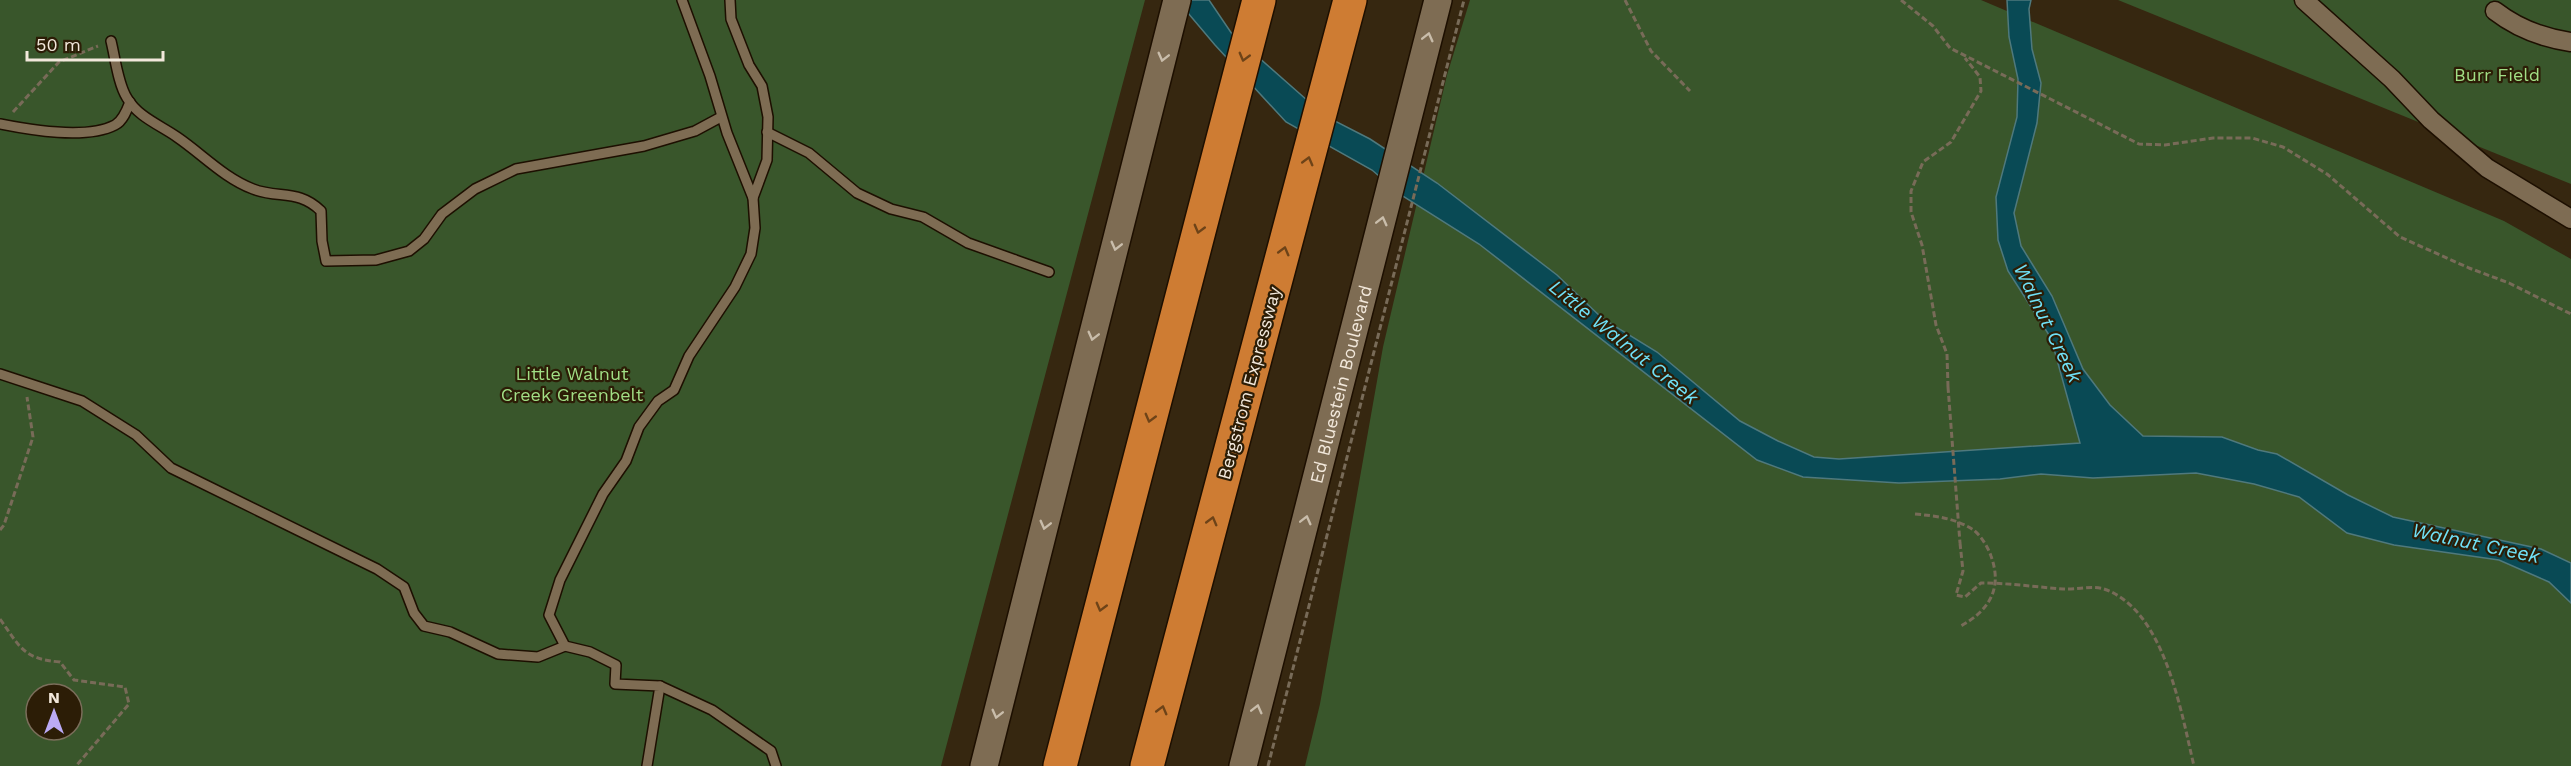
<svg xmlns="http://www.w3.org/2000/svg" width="2571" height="766" viewBox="0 0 2571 766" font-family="'Work Sans',sans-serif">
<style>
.green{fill:#39562b;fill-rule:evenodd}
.water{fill:#094a55;stroke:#4f797d;stroke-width:1.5}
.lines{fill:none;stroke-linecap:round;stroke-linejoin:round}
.service-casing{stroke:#1d0f00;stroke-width:12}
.minor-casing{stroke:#1d0f00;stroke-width:21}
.secondary-casing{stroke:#1d0f00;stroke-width:30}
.motorway-casing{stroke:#1d0f00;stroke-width:36}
.path{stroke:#786b58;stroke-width:3;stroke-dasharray:6 3;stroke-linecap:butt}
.service{stroke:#7e6c53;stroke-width:9}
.minor{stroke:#7e6c53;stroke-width:18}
.secondary{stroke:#7e6c53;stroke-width:27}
.motorway{stroke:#ce7c33;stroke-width:33}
.path-bridge{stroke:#786b58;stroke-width:3;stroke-dasharray:6 3;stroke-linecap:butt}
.oneway{stroke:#c9bdab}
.oneway2{stroke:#6d4318}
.labels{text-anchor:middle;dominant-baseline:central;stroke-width:4.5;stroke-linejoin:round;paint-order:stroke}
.park-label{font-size:18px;fill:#a1de85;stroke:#2c1d06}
.street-label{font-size:18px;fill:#f2e8db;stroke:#2c1d06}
.water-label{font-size:20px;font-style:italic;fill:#70e1f7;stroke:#2c1d06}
</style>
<rect width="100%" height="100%" fill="#362710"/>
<g class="green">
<path d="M 0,0 L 1145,0 L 941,766 L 0,766 ZM 36,694 L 72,694 L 72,730 L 36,730 Z"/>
<path d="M 1470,0 L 1981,0 L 2504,221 L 2571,259 L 2571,766 L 1305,766 L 1320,704 L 1383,347 L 1447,75 Z"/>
<path d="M 2118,0 L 2571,0 L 2571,184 Z"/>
</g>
<path class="water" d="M 1177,0 L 1209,0 L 1232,34 L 1325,116 L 1370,139 L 1437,183 L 1557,275 L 1603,319 L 1657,352 L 1740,421 L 1778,441 L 1814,457 L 1839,459 L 2080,443 L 2051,338 L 2008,271 L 1998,240 L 1996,197 L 2017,117 L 2018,79 L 2009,37 L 2007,0 L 2031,0 L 2029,9 L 2032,49 L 2041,83 L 2037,123 L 2014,213 L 2021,246 L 2052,296 L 2083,369 L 2110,405 L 2143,436 L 2222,437 L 2258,450 L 2277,454 L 2348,495 L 2393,517 L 2541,549 L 2571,563 L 2571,603 L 2549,582 L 2499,560 L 2394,545 L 2347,533 L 2299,497 L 2254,484 L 2196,473 L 2093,478 L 2041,474 L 2000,479 L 1899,483 L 1803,477 L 1757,460 L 1479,244 L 1401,195 L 1372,170 L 1286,122 L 1215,45 Z"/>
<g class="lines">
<g class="service-casing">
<g id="service">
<path d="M 730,0 L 731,19 L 749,65 L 762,86 L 768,117 L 767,160 L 753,198"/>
<path d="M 111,41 C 115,57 118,84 127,98 C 138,117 160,125 177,137 C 202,154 224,178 253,189 C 279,199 299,189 321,211 L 322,241 L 326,261 L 376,260 L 409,251 L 424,239 L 442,214 L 475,189 L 516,169 L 644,146 L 695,131 L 721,117"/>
<path d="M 0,124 C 30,130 86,140 115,125 C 123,121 127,110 130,102"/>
<path d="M 767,132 L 809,153 L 857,193 L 891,209 L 923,217 L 968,243 L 1049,272"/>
<path d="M 0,374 L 82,401 L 136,435 L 171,468 L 377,569 L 404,587 L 414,613 L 424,626 L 450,632 L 498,654 L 538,657 L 565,646"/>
<path d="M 660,686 L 712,710 L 771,751 L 776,766"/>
<path d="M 647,766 L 660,686 L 615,684 L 616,665 L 590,652 L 565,646 L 549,615 L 560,580 L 603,494 L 626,461 L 639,427 L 658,401 L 674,390 L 689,356 L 735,287 L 751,254 L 755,228 L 753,198 L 727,133 L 710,76 L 682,0"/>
</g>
</g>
<g class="minor-casing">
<g id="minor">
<path d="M 2304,0 L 2392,79 L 2431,120 L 2487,168 L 2571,219"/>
<path d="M 2495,11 C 2517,28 2543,38 2571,42"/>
</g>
</g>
<g class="secondary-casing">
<g id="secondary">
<path d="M 984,766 L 1177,0"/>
<path id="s1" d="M 1243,766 L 1438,0"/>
</g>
</g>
<g class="motorway-casing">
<g id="motorway">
<path d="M 1060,766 L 1259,0"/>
<path d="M 1147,766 L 1350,0"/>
</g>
</g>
<g class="path">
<path d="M 1625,0 L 1651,51 L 1690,91"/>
<path d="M 1901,0 L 1933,26 L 1950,48 L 2139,144 L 2165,145 L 2213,138 L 2252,138 L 2283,147 L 2327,174 L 2400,237 L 2469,268 L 2509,283 L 2571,314"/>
<path d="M 13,112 L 59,62 L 98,46"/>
<path d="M 1948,387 L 1947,354 L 1936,325 L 1922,245 L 1911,212 L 1911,191 L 1923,162 L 1951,142 L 1981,91 L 1980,77 L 1965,58"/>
<path d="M 1915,514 C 1936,516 1954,518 1972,529 C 1980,534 1988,547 1991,556 C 2003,589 1989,611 1959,627"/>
<path d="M 0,530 L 4,525 L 33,437 L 27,397"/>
<path d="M 1960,543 L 1963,571 L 1956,595 L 1965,597 L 1981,583 C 2009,583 2036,587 2063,589 C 2076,590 2092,585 2104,589 C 2165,610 2181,712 2194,766"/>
<path d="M 0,619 C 20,647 23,659 60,662 L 74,680 L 125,687 L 129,704 L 76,766"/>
<path d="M 1268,766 L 1464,0"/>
</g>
<use href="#service" class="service"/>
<use href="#minor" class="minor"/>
<use href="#secondary" class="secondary"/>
<use href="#motorway" class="motorway"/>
<path class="path-bridge" d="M 1948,387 L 1960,543"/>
</g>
<defs><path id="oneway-chevron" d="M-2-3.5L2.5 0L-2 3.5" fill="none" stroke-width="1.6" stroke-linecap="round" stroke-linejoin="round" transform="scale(1.5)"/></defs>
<g class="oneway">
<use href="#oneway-chevron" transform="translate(1428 37) rotate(-76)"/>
<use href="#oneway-chevron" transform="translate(1163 57) rotate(104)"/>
<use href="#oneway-chevron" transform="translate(1382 221) rotate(-76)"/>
<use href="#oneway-chevron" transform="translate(1116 246) rotate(104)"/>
<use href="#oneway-chevron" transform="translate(1093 336) rotate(104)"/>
<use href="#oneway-chevron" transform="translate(1306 520) rotate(-76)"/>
<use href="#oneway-chevron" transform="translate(1045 525) rotate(104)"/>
<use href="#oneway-chevron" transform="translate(1257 709) rotate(-76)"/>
<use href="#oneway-chevron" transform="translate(997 714) rotate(104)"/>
</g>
<g class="oneway2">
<use href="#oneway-chevron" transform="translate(1244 57) rotate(105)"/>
<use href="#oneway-chevron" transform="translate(1308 161) rotate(-75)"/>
<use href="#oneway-chevron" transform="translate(1199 229) rotate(105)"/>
<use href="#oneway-chevron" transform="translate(1284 251) rotate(-75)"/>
<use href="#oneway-chevron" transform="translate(1150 418) rotate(105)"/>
<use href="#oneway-chevron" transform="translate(1212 521) rotate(-75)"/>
<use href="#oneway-chevron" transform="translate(1101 607) rotate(105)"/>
<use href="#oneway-chevron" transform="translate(1162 710) rotate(-75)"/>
</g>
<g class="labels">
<g class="park-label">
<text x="2497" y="74">Burr Field</text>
<text x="572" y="373">Little Walnut<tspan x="572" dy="21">Creek Greenbelt</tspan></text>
</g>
<g class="street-label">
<text transform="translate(1249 383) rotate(-75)">Bergstrom Expressway</text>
<text stroke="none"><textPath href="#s1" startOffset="394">Ed Bluestein Boulevard</textPath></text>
</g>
<g class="water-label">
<text transform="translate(2048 323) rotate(64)">Walnut Creek</text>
<text transform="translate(1624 342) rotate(39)">Little Walnut Creek</text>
<text transform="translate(2476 543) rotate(12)">Walnut Creek</text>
</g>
</g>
<g transform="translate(54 712)"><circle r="28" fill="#2c1d06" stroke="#7b6e5b" stroke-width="1.5"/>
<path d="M0-4.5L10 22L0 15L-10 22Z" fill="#bbaaf6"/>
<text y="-9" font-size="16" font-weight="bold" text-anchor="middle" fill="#f2e8db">N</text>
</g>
<path d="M27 51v9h136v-9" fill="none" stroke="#f2e8db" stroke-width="3"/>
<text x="36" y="51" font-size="18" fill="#f2e8db" stroke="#2c1d06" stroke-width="4.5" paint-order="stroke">50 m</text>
</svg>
